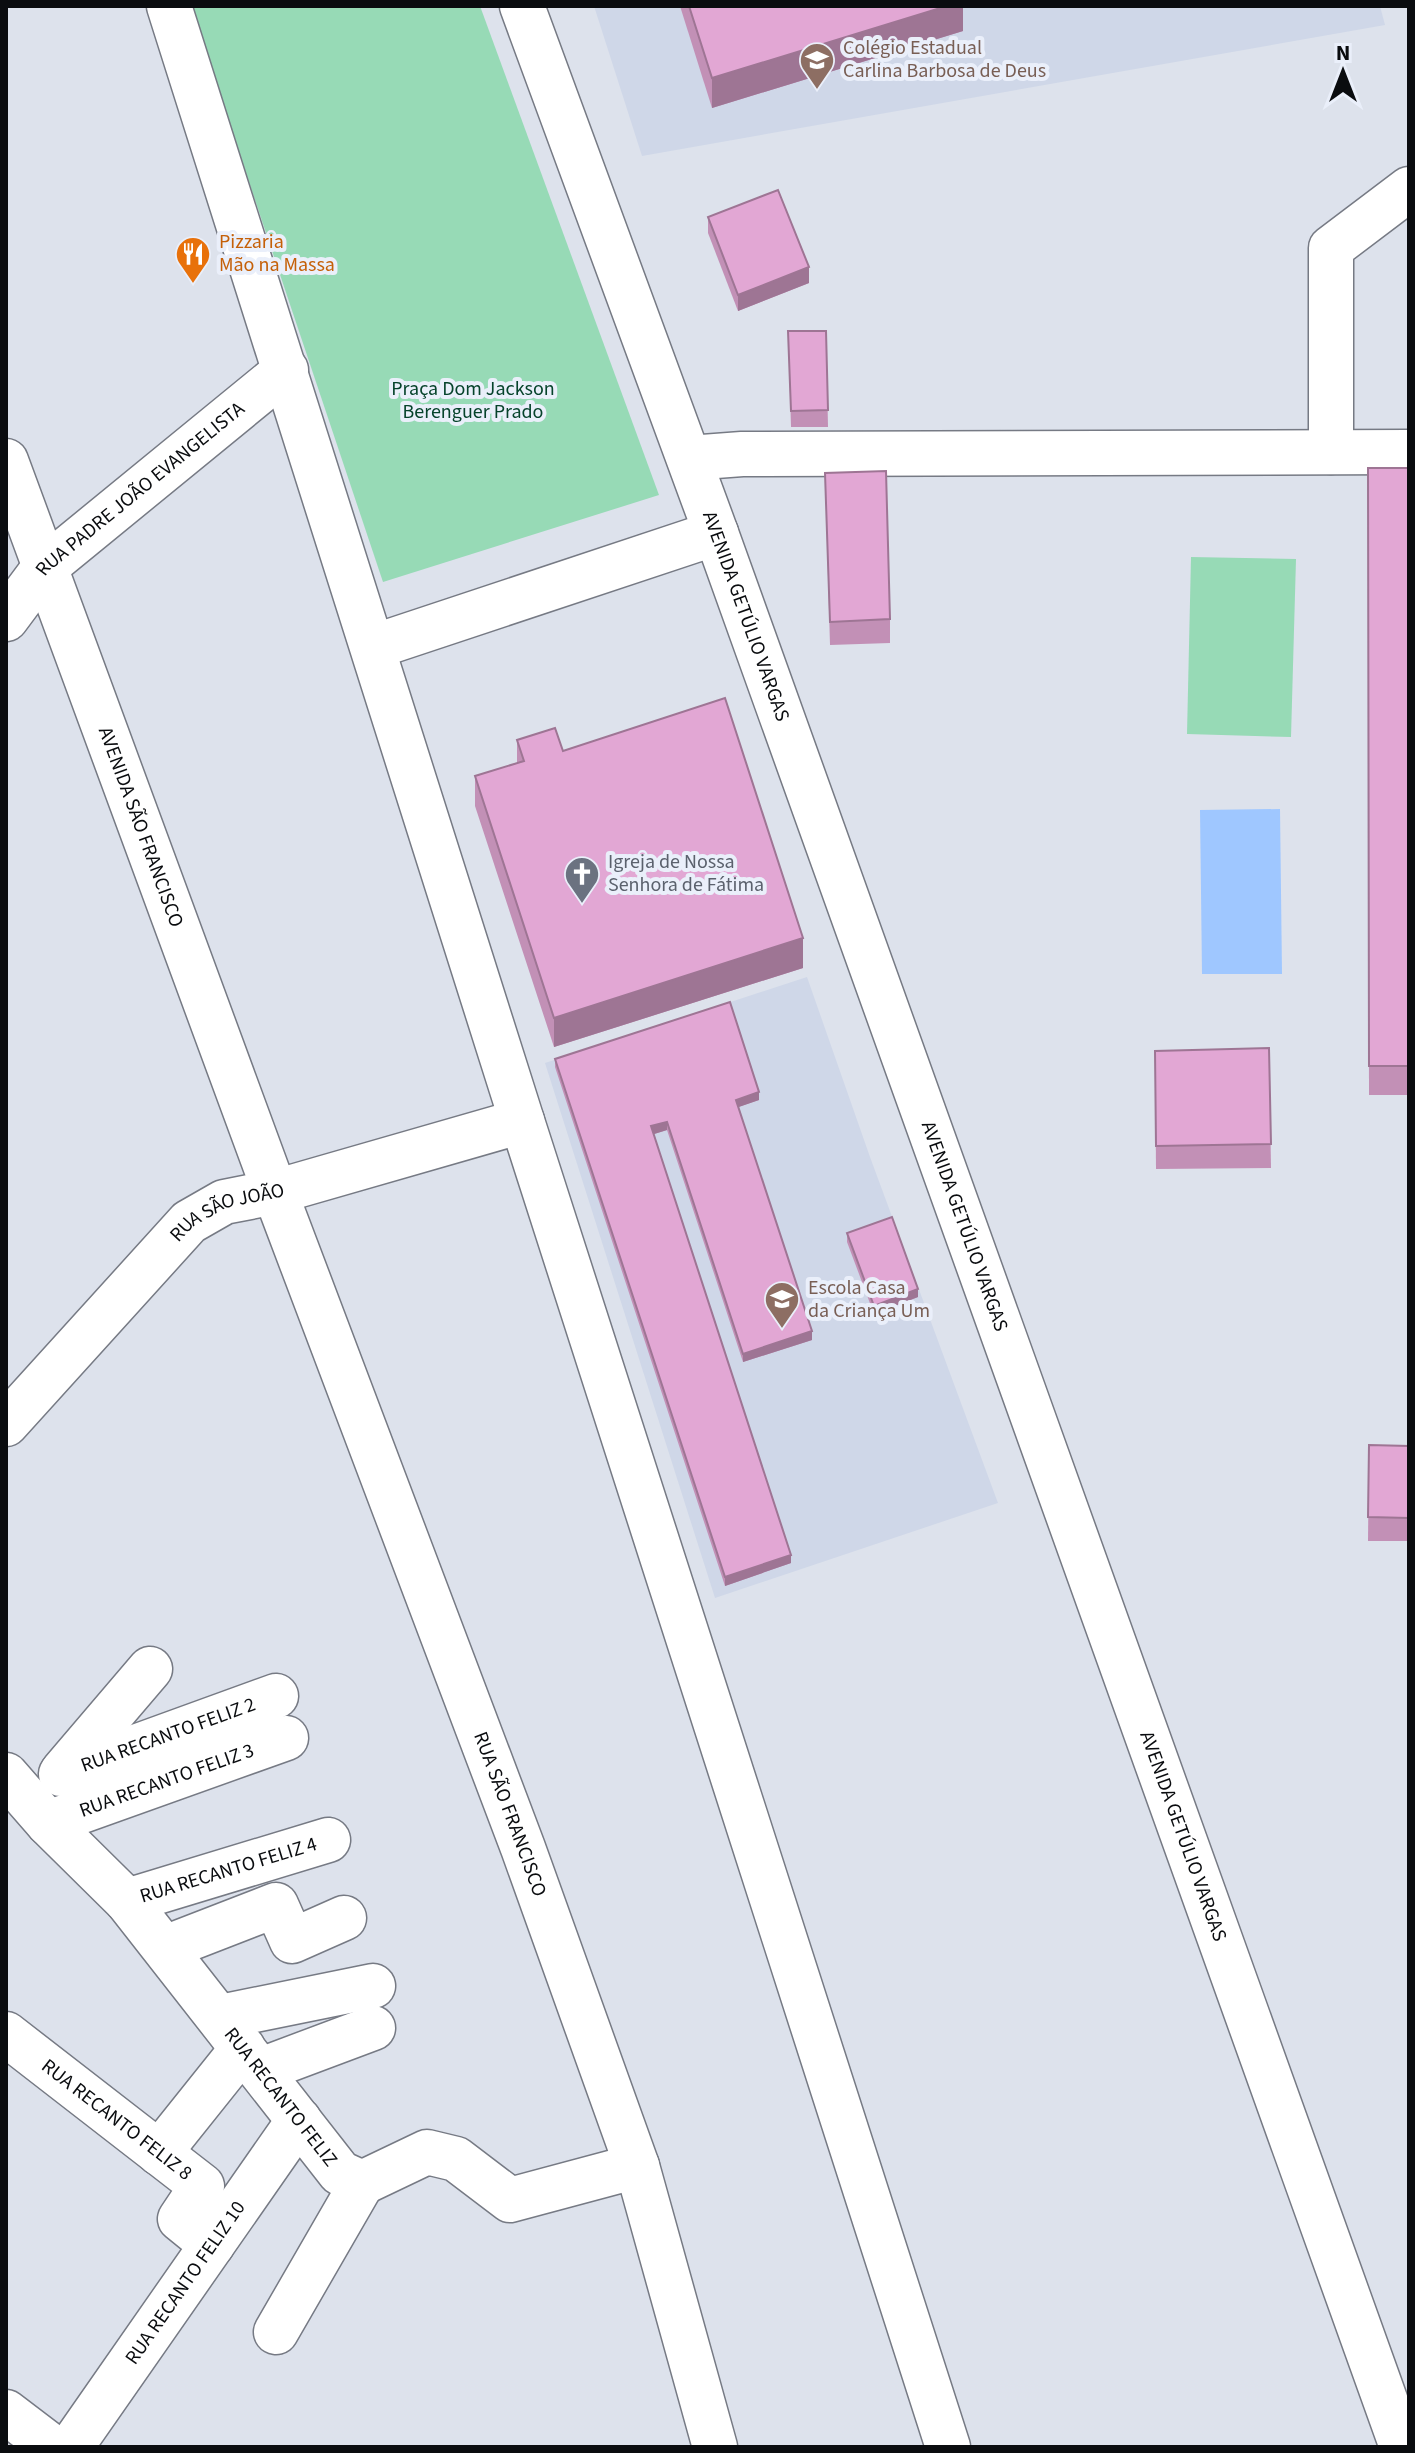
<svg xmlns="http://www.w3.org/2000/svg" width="1415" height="2453" viewBox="0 0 1415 2453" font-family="'Source Sans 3',sans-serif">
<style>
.built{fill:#cfd7e8}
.green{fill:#97dab6}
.water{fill:#9fc7ff}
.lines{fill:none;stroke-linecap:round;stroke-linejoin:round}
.minor-casing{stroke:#767a84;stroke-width:47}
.minor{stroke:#fff;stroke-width:44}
.wall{fill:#c290b6}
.shaded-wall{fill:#9e7594}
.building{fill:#e2a7d4;stroke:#9e7594;stroke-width:2}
.labels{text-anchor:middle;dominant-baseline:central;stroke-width:8;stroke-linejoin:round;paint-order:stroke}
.education-label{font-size:20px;fill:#785e54;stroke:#eaeffa;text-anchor:start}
.food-label{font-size:20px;fill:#c56008;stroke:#eaeffa;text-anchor:start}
.park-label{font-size:20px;fill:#06432b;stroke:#eaeffa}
.street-label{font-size:20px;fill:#0a0c0f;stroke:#eaeffa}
.worship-label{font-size:20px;fill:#5b616d;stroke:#eaeffa;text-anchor:start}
</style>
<rect width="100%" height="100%" fill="#dde2ec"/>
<g class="built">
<path d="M 594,6 L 1380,6 L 1385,25 L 642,156 Z"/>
<path d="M 807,977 L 870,1157 L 998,1503 L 715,1598 L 545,1063 Z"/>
</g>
<g class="green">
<path d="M 190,6 L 480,6 L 659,495 L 383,582 Z"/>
<path d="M 1191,557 L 1296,559 L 1291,737 L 1187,734 Z"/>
</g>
<path class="water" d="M 1280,809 L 1282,974 L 1202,974 L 1200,810 Z"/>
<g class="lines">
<g class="minor-casing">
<g id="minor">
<path d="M 169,6 L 522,1121 L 948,2447"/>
<path id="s1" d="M 522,6 L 716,533 L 1402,2447"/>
<path d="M 1331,452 L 1331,248 L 1409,189"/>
<path d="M 689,458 L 742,454 L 1409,452"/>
<path id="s2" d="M 6,461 L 275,1192 L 523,1848 L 637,2166 L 715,2447"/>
<path id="s3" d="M 6,619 L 44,568 L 286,370"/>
<path d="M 373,647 L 716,533"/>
<path id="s4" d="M 6,1424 L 189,1222 L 224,1202 L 275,1192 L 522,1121"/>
<path d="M 63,1771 L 150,1669"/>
<path id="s5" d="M 61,1774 L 276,1696"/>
<path id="s6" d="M 6,1775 L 48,1823 L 127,1901 L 340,2173 L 362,2183 L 427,2152 L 456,2159 L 510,2200 L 637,2166"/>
<path id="s7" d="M 48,1823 L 286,1738"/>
<path id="s8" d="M 127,1901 L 328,1840"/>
<path d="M 165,1948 L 276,1905 L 292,1941 L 344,1918"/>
<path d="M 220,2017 L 373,1986"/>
<path id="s9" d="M 6,2034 L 202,2186 L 180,2219 L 212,2245"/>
<path d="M 261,2070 L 373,2028"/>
<path d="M 159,2153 L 243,2048"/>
<path d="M 276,2332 L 362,2183"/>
<path d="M 6,2412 L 52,2447"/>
<path id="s10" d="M 71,2447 L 299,2120"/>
</g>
</g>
<use href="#minor" class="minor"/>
</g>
<g class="wall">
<path d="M 680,6 L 963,6 L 963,31 L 712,108 Z"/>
<path d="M 708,217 L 809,283 L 738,311 L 708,233 Z"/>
<path d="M 788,331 L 826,331 L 828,427 L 791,427 Z"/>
<path d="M 1368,468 L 1409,468 L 1409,1095 L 1369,1095 Z"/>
<path d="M 825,473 L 890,619 L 890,643 L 830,645 Z"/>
<path d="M 517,740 L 563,751 L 803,968 L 554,1047 L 475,806 L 475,776 L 517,763 Z"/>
<path d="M 1269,1048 L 1271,1168 L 1156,1169 L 1155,1051 Z"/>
<path d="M 555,1059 L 759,1100 L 738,1107 L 812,1340 L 743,1362 L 667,1130 L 654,1134 L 791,1563 L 725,1586 L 555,1067 Z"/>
<path d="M 847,1233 L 918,1297 L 874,1314 L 847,1242 Z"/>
<path d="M 1369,1445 L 1409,1446 L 1409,1541 L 1368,1541 Z"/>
</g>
<g class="shaded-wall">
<path d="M 947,6 L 963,6 L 963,31 L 712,108 L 712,78 Z"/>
<path d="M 809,267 L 809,283 L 738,311 L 738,295 Z"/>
<path d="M 803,938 L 803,968 L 554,1047 L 554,1018 Z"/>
<path d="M 759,1092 L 759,1100 L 736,1108 L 736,1100 Z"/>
<path d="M 667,1122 L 667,1130 L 651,1135 L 651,1126 Z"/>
<path d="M 918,1289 L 918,1297 L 874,1314 L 874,1306 Z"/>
<path d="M 812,1331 L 812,1340 L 743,1362 L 743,1354 Z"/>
<path d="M 791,1555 L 791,1563 L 725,1586 L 725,1577 Z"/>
</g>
<g class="building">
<path d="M 689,6 L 947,6 L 712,78 Z"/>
<path d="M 778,190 L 809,267 L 738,295 L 708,217 Z"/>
<path d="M 788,331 L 826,331 L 828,410 L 791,411 Z"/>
<path d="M 1368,468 L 1409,468 L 1409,1066 L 1369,1066 Z"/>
<path d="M 886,471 L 890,619 L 830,622 L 825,473 Z"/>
<path d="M 725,698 L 803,938 L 554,1018 L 475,776 L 524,761 L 517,740 L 555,728 L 563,751 Z"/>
<path d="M 730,1002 L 759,1092 L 736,1100 L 812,1331 L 743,1354 L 667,1122 L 651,1126 L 791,1555 L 725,1577 L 555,1059 Z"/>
<path d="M 1269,1048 L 1271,1144 L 1156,1146 L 1155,1051 Z"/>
<path d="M 892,1217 L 918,1289 L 874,1306 L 847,1233 Z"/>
<path d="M 1369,1445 L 1409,1446 L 1409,1518 L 1368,1517 Z"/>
</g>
<defs>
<g id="school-pin" transform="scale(1.8)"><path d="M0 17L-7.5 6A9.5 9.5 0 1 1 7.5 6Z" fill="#8d6e63" stroke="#eaeffa"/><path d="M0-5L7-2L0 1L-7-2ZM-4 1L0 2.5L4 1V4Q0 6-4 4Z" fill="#fff"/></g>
<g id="restaurant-pin" transform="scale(1.8)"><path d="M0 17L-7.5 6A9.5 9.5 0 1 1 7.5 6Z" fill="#e8710a" stroke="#eaeffa"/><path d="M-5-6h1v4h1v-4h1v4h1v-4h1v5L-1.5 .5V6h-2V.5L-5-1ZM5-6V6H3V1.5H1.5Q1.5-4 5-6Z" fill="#fff"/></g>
<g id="church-pin" transform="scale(1.8)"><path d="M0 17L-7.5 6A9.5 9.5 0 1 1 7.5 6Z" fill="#6b7280" stroke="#eaeffa"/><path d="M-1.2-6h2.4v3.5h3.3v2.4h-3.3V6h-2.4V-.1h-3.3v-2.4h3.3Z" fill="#fff"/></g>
</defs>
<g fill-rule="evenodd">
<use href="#school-pin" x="817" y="60"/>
<use href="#restaurant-pin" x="193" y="254"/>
<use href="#church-pin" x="582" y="874"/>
<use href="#school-pin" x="782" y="1299"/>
</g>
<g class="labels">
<g class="education-label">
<text x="843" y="48">Colégio Estadual<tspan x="843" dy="23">Carlina Barbosa de Deus</tspan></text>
<text x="808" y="1288">Escola Casa<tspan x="808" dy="23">da Criança Um</tspan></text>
</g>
<g class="food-label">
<text x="219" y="242">Pizzaria<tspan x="219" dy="23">Mão na Massa</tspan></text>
</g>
<g class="park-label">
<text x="473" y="389">Praça Dom Jackson<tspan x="473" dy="23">Berenguer Prado</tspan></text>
</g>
<g class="street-label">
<text stroke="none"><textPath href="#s3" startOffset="188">RUA PADRE JOÃO EVANGELISTA</textPath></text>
<text stroke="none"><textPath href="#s1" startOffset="650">AVENIDA GETÚLIO VARGAS</textPath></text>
<text stroke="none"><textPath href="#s2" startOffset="390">AVENIDA SÃO FRANCISCO</textPath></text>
<text stroke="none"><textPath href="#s4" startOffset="312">RUA SÃO JOÃO</textPath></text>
<text stroke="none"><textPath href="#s1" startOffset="1298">AVENIDA GETÚLIO VARGAS</textPath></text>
<text stroke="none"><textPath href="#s5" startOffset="114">RUA RECANTO FELIZ 2</textPath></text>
<text stroke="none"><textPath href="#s7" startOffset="126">RUA RECANTO FELIZ 3</textPath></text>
<text stroke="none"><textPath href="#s2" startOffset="1444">RUA SÃO FRANCISCO</textPath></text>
<text stroke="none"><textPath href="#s1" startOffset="1946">AVENIDA GETÚLIO VARGAS</textPath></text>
<text stroke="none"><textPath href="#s8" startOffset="106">RUA RECANTO FELIZ 4</textPath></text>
<text stroke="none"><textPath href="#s6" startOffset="424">RUA RECANTO FELIZ</textPath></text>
<text stroke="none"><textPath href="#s9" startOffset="140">RUA RECANTO FELIZ 8</textPath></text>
<text stroke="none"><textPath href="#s10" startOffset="200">RUA RECANTO FELIZ 10</textPath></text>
</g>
<g class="worship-label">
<text x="608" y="862">Igreja de Nossa<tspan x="608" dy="23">Senhora de Fátima</tspan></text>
</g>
</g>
<rect width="1415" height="2453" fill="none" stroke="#0a0c0f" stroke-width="16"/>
<g transform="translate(1343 72)" stroke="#eaeffa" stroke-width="6" paint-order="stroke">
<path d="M0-6L14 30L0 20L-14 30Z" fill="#0a0c0f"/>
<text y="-12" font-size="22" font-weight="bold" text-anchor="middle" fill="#0a0c0f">N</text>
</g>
</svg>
